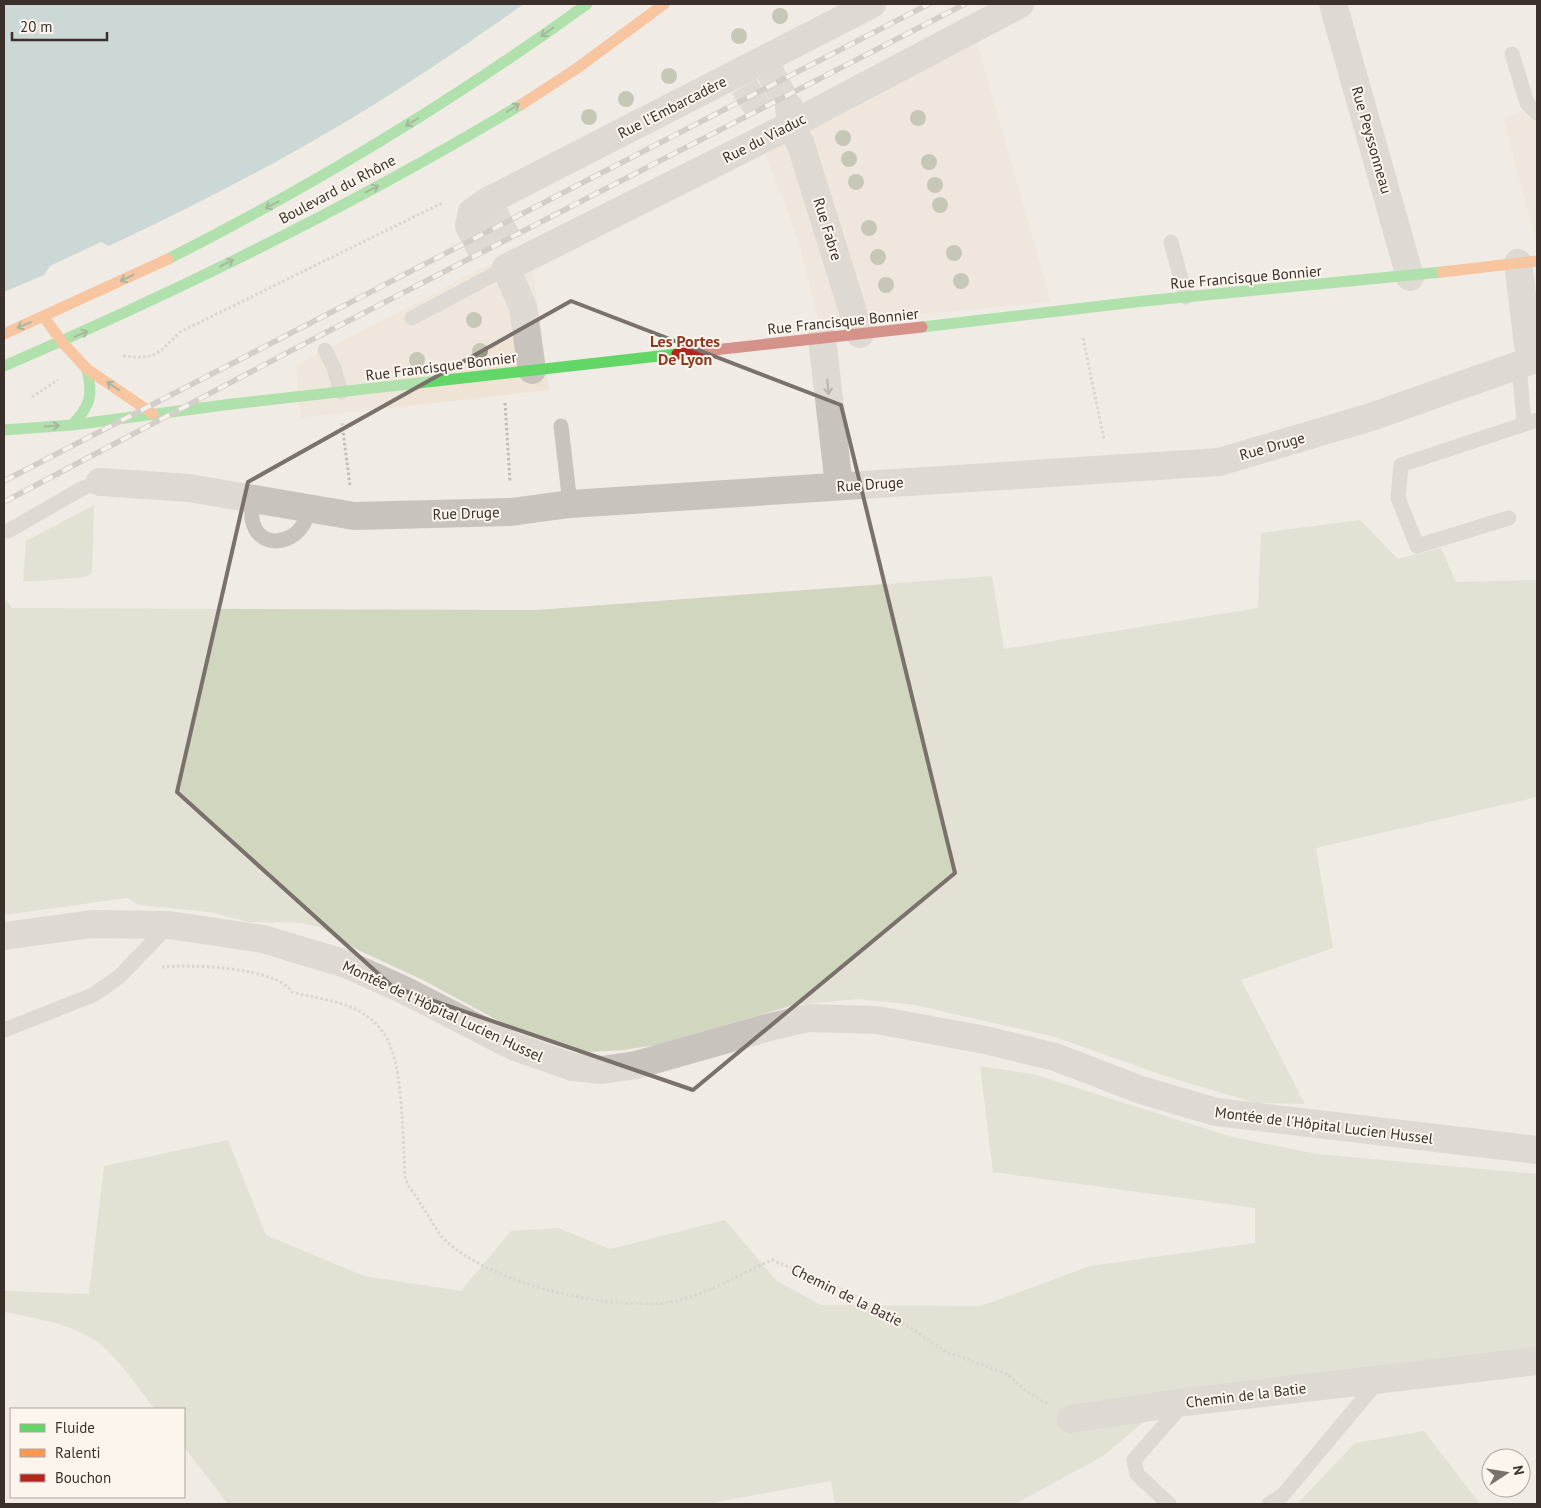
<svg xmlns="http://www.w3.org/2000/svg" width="1541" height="1508" viewBox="0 0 1541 1508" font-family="'PT Sans',sans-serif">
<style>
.green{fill:#d1d6bf}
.plaza{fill:#eee3d5}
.water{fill:#a1c2c1}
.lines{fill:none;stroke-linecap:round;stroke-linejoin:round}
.street-tunnel{stroke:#ccc6c0;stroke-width:28;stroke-dasharray:28 14;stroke-linecap:butt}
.path{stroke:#c2bbb6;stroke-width:3;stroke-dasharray:2.5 2.5;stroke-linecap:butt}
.lane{stroke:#c9c3be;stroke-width:15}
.street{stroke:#c9c3be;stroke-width:28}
.fast{stroke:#63d668;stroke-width:11}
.slow{stroke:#ff974d;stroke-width:11}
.jam{stroke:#b3261e;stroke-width:11}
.rail-casing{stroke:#b1aca8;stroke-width:5.5}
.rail{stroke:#fbf5ee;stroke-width:4;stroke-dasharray:11;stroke-linecap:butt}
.tree{fill:#959b80}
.oneway{stroke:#4d7b46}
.oneway2{stroke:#7b726d}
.marked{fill:none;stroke:#7a716c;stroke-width:4;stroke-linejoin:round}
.labels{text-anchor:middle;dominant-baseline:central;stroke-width:4;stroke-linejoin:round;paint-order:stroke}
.street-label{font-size:15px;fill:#3b302b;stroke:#fbf5ee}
.neighbourhood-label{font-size:16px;font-weight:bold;fill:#8c3b22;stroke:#fbf5ee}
</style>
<rect width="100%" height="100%" fill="#f0ebe5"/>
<g class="green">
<path d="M 94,505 L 92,573 L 86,577 L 23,582 L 26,541 Z"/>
<path d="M 1360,520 L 1398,559 L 1441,548 L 1456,582 L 1537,580 L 1537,797 L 1316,848 L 1333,948 L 1241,980 L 1305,1104 L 1256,1103 L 1168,1077 L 1055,1037 L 915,1005 L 858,999 L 794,1005 L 656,1045 L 623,1050 L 590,1052 L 550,1043 L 512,1028 L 423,980 L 356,949 L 319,927 L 302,923 L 248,922 L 209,912 L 139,905 L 127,898 L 4,915 L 4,598 L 12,608 L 537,610 L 992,576 L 1004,649 L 1258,608 L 1261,533 Z"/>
<path d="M 980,1066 L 1033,1074 L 1232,1137 L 1317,1154 L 1537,1174 L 1537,1354 L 1183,1389 L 1103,1456 L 1015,1504 L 835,1504 L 831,1481 L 706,1504 L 228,1504 L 184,1447 L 184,1409 L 155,1409 C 138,1388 112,1348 88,1336 C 65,1323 30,1317 4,1312 L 4,1291 L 89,1294 L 104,1166 L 228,1140 L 266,1235 L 364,1276 L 461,1291 L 511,1231 L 558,1228 L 610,1249 L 725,1220 L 777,1281 L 821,1305 L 981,1306 L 1090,1266 L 1255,1243 L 1255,1208 L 993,1172 Z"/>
<path d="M 1424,1431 L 1480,1504 L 1297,1504 L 1355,1443 Z"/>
</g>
<g class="plaza">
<path d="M 970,18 L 1051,302 L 819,324 L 798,240 L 757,131 Z"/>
<path d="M 1537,106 L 1537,311 L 1535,292 L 1536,241 L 1503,118 Z"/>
<path d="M 522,247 L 532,262 L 549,390 L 300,418 L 296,366 Z"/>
</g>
<path class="water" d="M 4,4 L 524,4 C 485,31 446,59 405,85 C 311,146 211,198 109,246 L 101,242 L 50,266 L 44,275 L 4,292 Z"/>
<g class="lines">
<g class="street-tunnel">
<path d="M 770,72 L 789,107"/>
<path d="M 744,86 L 765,120"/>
<path d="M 494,213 L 513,250"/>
<path d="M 469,226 L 488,263"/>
</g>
<g class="path">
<path d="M 1083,338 L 1104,439"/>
<path d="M 123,356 C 156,360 158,354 180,332 L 442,203"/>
<path d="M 32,397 L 58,380"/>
<path d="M 505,403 L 510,481"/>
<path d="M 342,423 L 350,486"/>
<path d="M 162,967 C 190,964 276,967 292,992 C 326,1001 360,1001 383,1032 C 402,1058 402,1121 404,1154 C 405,1162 404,1173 406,1180 C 409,1189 418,1198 422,1206 C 429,1216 435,1229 443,1238 C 487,1283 602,1309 663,1303 C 701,1299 737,1275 772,1260 L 846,1291 L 908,1326 L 947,1352 L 1007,1374 L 1026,1391 L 1047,1404"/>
</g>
<g class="lane">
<path d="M 1512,54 L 1527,103 L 1537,113"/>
<path d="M 1171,242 L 1186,297"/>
<path d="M 412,318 L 506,268"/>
<path d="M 325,350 L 334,368 L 341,392"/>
<path d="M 1519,365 L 1524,423"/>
<path d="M 561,426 L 570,504"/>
<path d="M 254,500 C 253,505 251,513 252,519 C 257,548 291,547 304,523 C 306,519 306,513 307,508"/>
<path d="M 1509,518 L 1417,546 L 1398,498 L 1401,465 L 1537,420"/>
<path d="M 8,531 L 83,488 L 100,482"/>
<path d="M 4,1030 L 93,995 L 119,977 L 169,925"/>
<path d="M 1169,1504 L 1137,1474 L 1134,1460 L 1184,1403"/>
<path d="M 1269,1504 L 1283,1495 L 1379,1380"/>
</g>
<g class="street">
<path d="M 1333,4 L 1410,277"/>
<path d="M 789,107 L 791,125 L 801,145 L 860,334"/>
<path d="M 469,226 L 472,212 L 488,201 L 872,4"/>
<path d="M 506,268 L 791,125 L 1020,4"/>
<path d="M 506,268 L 523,307 L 532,370"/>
<path d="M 822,338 L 839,486"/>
<path d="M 100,482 L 189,488 L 354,516 L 511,512 L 570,504 L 1219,462 L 1371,417 L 1530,361 L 1518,263"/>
<path d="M 4,936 L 92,924 L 169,925 L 263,939 L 346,964 L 404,990 L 515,1047 L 573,1067 L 602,1070 L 636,1065 L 766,1028 L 808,1018 L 877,1020 L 985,1040 L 1055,1057 L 1141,1090 L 1216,1112 L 1537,1150"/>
<path d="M 1071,1419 L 1185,1402 L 1537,1361"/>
</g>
<g class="fast">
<path d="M 168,259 C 316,184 453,101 587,4"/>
<path d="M 922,327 L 1144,301 L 1442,272"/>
<path d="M 4,366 C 181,290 356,204 522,104"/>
<path d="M 72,425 C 91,405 93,396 87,369"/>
<path d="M 4,430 L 72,425 L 232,404 L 677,354"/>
</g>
<g class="slow">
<path d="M 522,104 L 576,69 L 664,4"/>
<path d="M 1442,272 L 1537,261"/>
<path d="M 44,317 L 62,342 L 87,369 L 153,414"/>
<path d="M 4,334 L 168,259"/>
</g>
<path class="jam" d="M 677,354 L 922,327"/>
<g class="rail-casing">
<g id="rail">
<path d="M 4,481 L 929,4"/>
<path d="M 4,502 L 319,336 L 965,4"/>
</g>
</g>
<use href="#rail" class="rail"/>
</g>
<g class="tree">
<circle cx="780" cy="16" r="8"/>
<circle cx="739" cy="36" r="8"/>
<circle cx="669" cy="76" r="8"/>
<circle cx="626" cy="99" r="8"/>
<circle cx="589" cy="117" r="8"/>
<circle cx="918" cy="118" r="8"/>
<circle cx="843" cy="138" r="8"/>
<circle cx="849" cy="159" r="8"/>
<circle cx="929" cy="162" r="8"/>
<circle cx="856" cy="182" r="8"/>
<circle cx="935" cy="185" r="8"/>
<circle cx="940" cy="205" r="8"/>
<circle cx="869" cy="228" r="8"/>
<circle cx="954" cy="253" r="8"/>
<circle cx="878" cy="257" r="8"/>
<circle cx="961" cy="281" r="8"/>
<circle cx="886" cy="285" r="8"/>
<circle cx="474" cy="320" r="8"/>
<circle cx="480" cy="351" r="8"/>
<circle cx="417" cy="360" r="8"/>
</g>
<defs><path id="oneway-shaft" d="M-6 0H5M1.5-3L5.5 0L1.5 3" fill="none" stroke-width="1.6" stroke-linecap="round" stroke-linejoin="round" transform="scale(1.25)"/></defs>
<g class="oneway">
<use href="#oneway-shaft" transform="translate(547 32) rotate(145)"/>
<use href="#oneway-shaft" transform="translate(513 108) rotate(-32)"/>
<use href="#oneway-shaft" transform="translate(412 122) rotate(148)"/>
<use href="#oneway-shaft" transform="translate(372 189) rotate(-27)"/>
<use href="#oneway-shaft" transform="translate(272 205) rotate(152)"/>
<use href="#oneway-shaft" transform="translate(227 263) rotate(-27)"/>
<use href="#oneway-shaft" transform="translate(127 278) rotate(154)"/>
<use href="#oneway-shaft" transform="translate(24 325) rotate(157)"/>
<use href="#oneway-shaft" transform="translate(81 334) rotate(-24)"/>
<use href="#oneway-shaft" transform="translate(113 386) rotate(-145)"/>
<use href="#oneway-shaft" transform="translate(52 426) rotate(-4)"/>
</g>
<use class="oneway2" href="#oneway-shaft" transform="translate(828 387) rotate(84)"/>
<path d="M0 0H1541V1508H0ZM 571,301 L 841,405 L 955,873 L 693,1090 L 393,987 L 177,792 L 248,482 Z" fill="#f0ebe5" fill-opacity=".55" fill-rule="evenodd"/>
<path class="marked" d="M 571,301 L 841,405 L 955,873 L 693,1090 L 393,987 L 177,792 L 248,482 Z"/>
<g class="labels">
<g class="street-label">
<text transform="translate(672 107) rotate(-27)">Rue l'Embarcadère</text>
<text transform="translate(764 138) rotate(-27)">Rue du Viaduc</text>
<text transform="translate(1372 140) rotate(74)">Rue Peyssonneau</text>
<text transform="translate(337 189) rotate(-28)">Boulevard du Rhône</text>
<text transform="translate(828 229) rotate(73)">Rue Fabre</text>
<text transform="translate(1246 277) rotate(-5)">Rue Francisque Bonnier</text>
<text transform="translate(843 321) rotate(-6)">Rue Francisque Bonnier</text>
<text transform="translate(441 366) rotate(-7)">Rue Francisque Bonnier</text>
<text transform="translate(1272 446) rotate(-16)">Rue Druge</text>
<text transform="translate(870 484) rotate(-4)">Rue Druge</text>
<text transform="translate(466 513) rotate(-2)">Rue Druge</text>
<text transform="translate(443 1011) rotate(25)">Montée de l'Hôpital Lucien Hussel</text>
<text transform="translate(1324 1125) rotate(7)">Montée de l'Hôpital Lucien Hussel</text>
<text transform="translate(847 1295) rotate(26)">Chemin de la Batie</text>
<text transform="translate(1246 1395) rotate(-7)">Chemin de la Batie</text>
</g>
<g class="neighbourhood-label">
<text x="685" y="341">Les Portes<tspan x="685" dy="18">De Lyon</tspan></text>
</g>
</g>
<rect width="1541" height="1508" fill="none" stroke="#3b302b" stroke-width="10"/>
<rect x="10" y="1408" width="175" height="90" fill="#fbf5ee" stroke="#aea6a0"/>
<rect x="20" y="1424" width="25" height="8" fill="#63d668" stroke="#aea6a0"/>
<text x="55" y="1433" font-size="15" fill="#3b302b">Fluide</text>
<rect x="20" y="1449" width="25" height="8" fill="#ff974d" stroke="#aea6a0"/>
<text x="55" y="1458" font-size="15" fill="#3b302b">Ralenti</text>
<rect x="20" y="1474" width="25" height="8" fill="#b3261e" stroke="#aea6a0"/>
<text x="55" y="1483" font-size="15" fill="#3b302b">Bouchon</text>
<g transform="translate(1506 1473) rotate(78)"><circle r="24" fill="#fbf5ee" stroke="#aea6a0"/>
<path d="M0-4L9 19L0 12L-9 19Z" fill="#7a716c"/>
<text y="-8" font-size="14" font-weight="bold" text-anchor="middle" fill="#3b302b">N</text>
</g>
<path d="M12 32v8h95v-8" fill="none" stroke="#3b302b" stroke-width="2.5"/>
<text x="20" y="32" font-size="15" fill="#3b302b" stroke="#fbf5ee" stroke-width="4" paint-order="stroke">20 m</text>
</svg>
